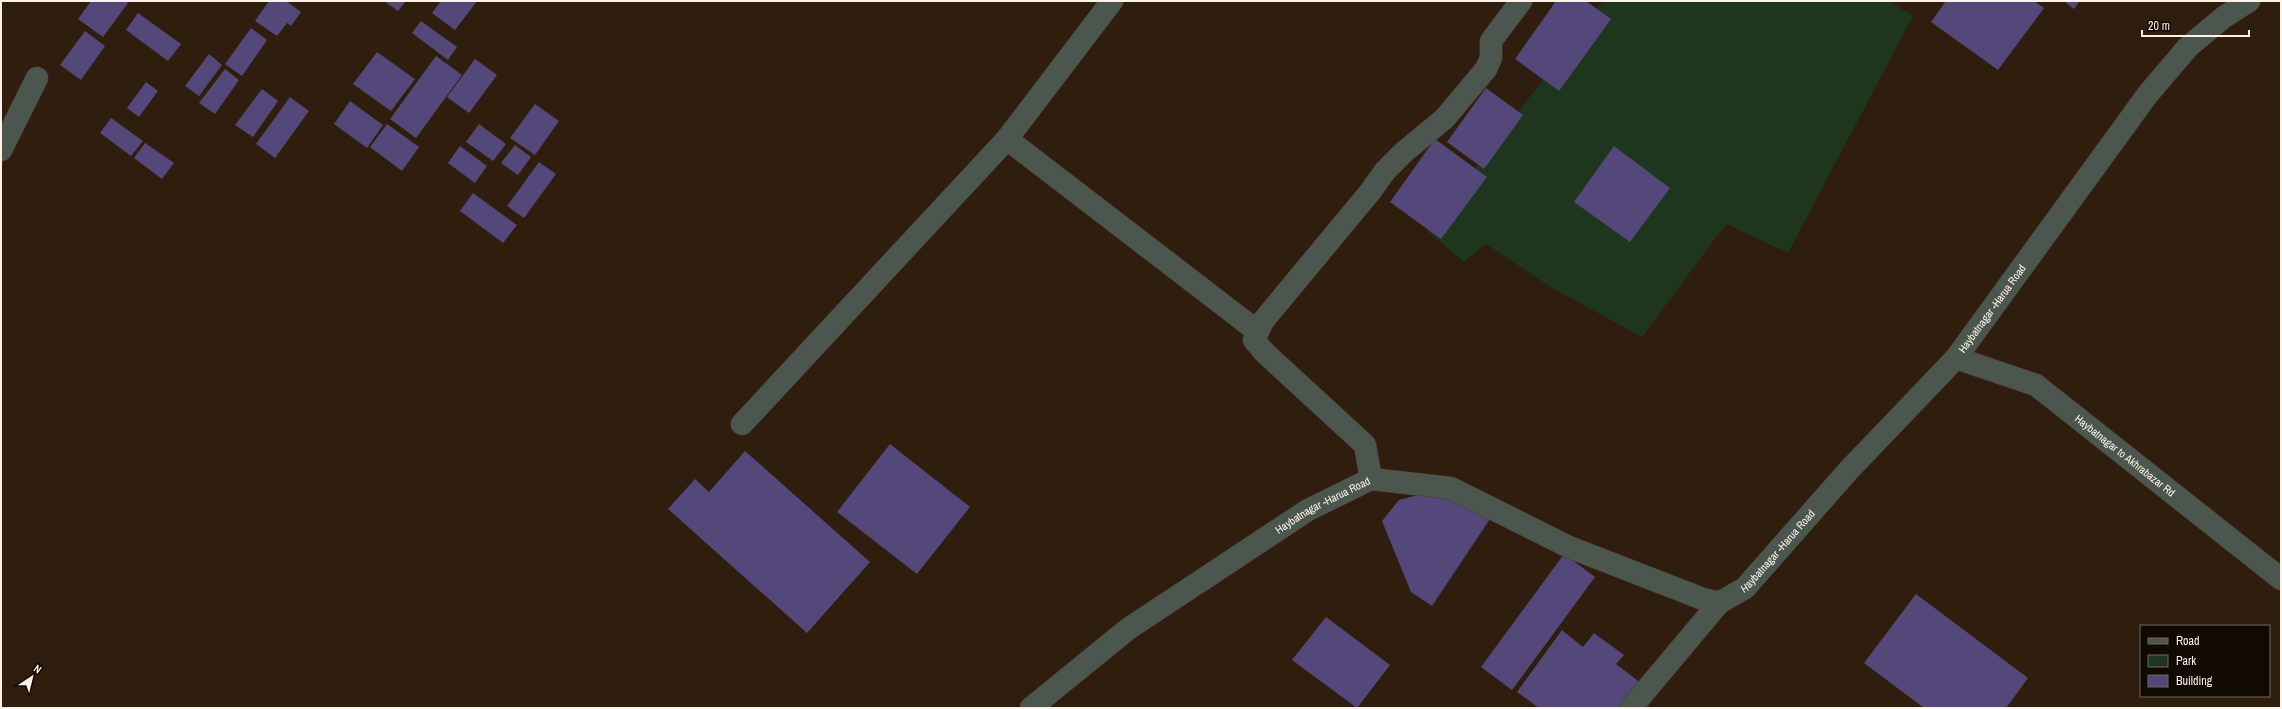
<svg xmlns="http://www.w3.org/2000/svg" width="2282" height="709" viewBox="0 0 2282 709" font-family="'Archivo Narrow',sans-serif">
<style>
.green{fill:#1d361d}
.building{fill:#534879}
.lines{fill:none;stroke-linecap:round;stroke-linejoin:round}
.minor-casing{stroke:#4c3c2c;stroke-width:23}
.minor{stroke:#4b564f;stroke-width:22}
.labels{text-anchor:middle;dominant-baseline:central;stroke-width:3;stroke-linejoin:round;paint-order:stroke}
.street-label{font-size:11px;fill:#fef2e8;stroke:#110a04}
</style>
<rect width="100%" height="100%" fill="#2f1e0d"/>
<path class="green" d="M 1603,1 L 1889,1 L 1913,16 L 1788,253 L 1726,224 L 1642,337 L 1552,288 L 1486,244 L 1464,262 L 1427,231 Z"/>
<g class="building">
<path d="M 91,1 L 126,1 L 128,3 L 103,37 L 78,19 Z"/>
<path d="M 269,1 L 286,1 L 301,12 L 291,26 L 287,23 L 277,36 L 255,21 Z"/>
<path d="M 384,1 L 406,1 L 398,11 Z"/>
<path d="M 441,1 L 477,1 L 455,30 L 432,13 Z"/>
<path d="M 1556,1 L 1586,1 L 1611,19 L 1559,91 L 1515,59 Z"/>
<path d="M 1946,1 L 2034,1 L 2044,8 L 1998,70 L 1931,22 Z"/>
<path d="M 2064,1 L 2080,1 L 2074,9 Z"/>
<path d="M 138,13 L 181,44 L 168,61 L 126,30 Z"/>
<path d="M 421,21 L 457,47 L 448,60 L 412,33 Z"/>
<path d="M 251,28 L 267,40 L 242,76 L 225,64 Z"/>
<path d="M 85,31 L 105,46 L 81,80 L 60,65 Z"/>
<path d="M 377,52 L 415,79 L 391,111 L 353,84 Z"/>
<path d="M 209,54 L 222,65 L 199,96 L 185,86 Z"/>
<path d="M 436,56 L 462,75 L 416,138 L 390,119 Z"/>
<path d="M 475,59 L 497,75 L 469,113 L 447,97 Z"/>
<path d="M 225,69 L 239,80 L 215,114 L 199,103 Z"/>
<path d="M 146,82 L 158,91 L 139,117 L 127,108 Z"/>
<path d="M 1486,88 L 1523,115 L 1484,169 L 1447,142 Z"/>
<path d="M 262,89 L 278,101 L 253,137 L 235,125 Z"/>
<path d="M 290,97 L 309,111 L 275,158 L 256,144 Z"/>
<path d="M 350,101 L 383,125 L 367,148 L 334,124 Z"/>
<path d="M 535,104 L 559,121 L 535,155 L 510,138 Z"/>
<path d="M 111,118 L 143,141 L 131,156 L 100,133 Z"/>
<path d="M 387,124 L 419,147 L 402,171 L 370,147 Z"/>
<path d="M 479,124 L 506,144 L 493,161 L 466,142 Z"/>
<path d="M 1435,139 L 1487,177 L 1441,239 L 1390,202 Z"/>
<path d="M 145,143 L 174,163 L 162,179 L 134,158 Z"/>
<path d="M 515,145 L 531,157 L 518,175 L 501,163 Z"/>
<path d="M 460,146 L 487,166 L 475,183 L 448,163 Z"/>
<path d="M 1614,146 L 1670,188 L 1630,242 L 1574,202 Z"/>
<path d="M 539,162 L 556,174 L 524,218 L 507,206 Z"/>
<path d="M 473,193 L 517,225 L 503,243 L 460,211 Z"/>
<path d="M 890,444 L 970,507 L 917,574 L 837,512 Z"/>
<path d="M 745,451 L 870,562 L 807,633 L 668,509 L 695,479 L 709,492 Z"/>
<path d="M 1422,494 L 1447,494 L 1494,513 L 1432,606 L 1411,592 L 1382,521 L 1399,500 Z"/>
<path d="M 1564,554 L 1595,577 L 1512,690 L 1481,667 Z"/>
<path d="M 1916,594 L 2028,678 L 2006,708 L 1924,708 L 1864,663 Z"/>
<path d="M 1326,617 L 1390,665 L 1357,708 L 1292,660 Z"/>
<path d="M 1562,630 L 1583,647 L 1594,633 L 1624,655 L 1616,664 L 1641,683 L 1623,708 L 1539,708 L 1517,692 Z"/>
</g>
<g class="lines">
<g class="minor-casing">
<g id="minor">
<path d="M 1112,1 L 1007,139 L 1257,331"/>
<path d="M 1,150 L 37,78"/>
<path id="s1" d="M 1956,358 L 2036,385 L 2281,579"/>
<path d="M 742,424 L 1007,139"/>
<path d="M 1371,479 L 1365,445 L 1264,352 L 1254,340 L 1263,321 L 1370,192 L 1385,171 L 1404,152 L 1445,118 L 1486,69 L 1491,58 L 1491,41 L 1521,1"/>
<path id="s2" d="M 1031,708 L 1128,629 L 1308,510 L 1371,479 L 1451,488 L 1569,547 L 1703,599 L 1719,603 L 1745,588 L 1848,471 L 1956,358 L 2148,94 L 2188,47 L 2224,17 L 2249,1"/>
<path d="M 1631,708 L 1719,603"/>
</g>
</g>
<use href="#minor" class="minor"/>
</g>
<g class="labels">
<g class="street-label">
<text stroke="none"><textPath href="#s2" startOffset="1187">Haybatnagar -Harua Road</textPath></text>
<text stroke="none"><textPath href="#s1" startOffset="198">Haybatnagar to Akhrabazar Rd</textPath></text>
<text stroke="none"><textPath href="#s2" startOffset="356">Haybatnagar -Harua Road</textPath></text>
<text stroke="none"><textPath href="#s2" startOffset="863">Haybatnagar -Harua Road</textPath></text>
</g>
</g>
<rect width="2282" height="709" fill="none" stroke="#fef2e8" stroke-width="4"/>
<rect x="2140" y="625" width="130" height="72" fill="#110a04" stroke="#70675f"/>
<rect x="2148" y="638" width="20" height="6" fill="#4b564f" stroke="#70675f"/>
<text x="2176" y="645" font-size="12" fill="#fef2e8">Road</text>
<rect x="2148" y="655" width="20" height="12" fill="#1d361d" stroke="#70675f"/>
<text x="2176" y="665" font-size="12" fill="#fef2e8">Park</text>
<rect x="2148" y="675" width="20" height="12" fill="#534879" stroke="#70675f"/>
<text x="2176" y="685" font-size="12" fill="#fef2e8">Building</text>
<g transform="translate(32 677) rotate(35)" stroke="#110a04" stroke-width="3" paint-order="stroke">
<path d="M0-3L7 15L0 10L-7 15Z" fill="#fef2e8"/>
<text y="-6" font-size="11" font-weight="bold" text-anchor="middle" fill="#fef2e8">N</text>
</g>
<path d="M2142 30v6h107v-6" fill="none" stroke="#fef2e8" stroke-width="2"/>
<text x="2148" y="30" font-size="12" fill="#fef2e8" stroke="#110a04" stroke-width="3" paint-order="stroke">20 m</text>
</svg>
